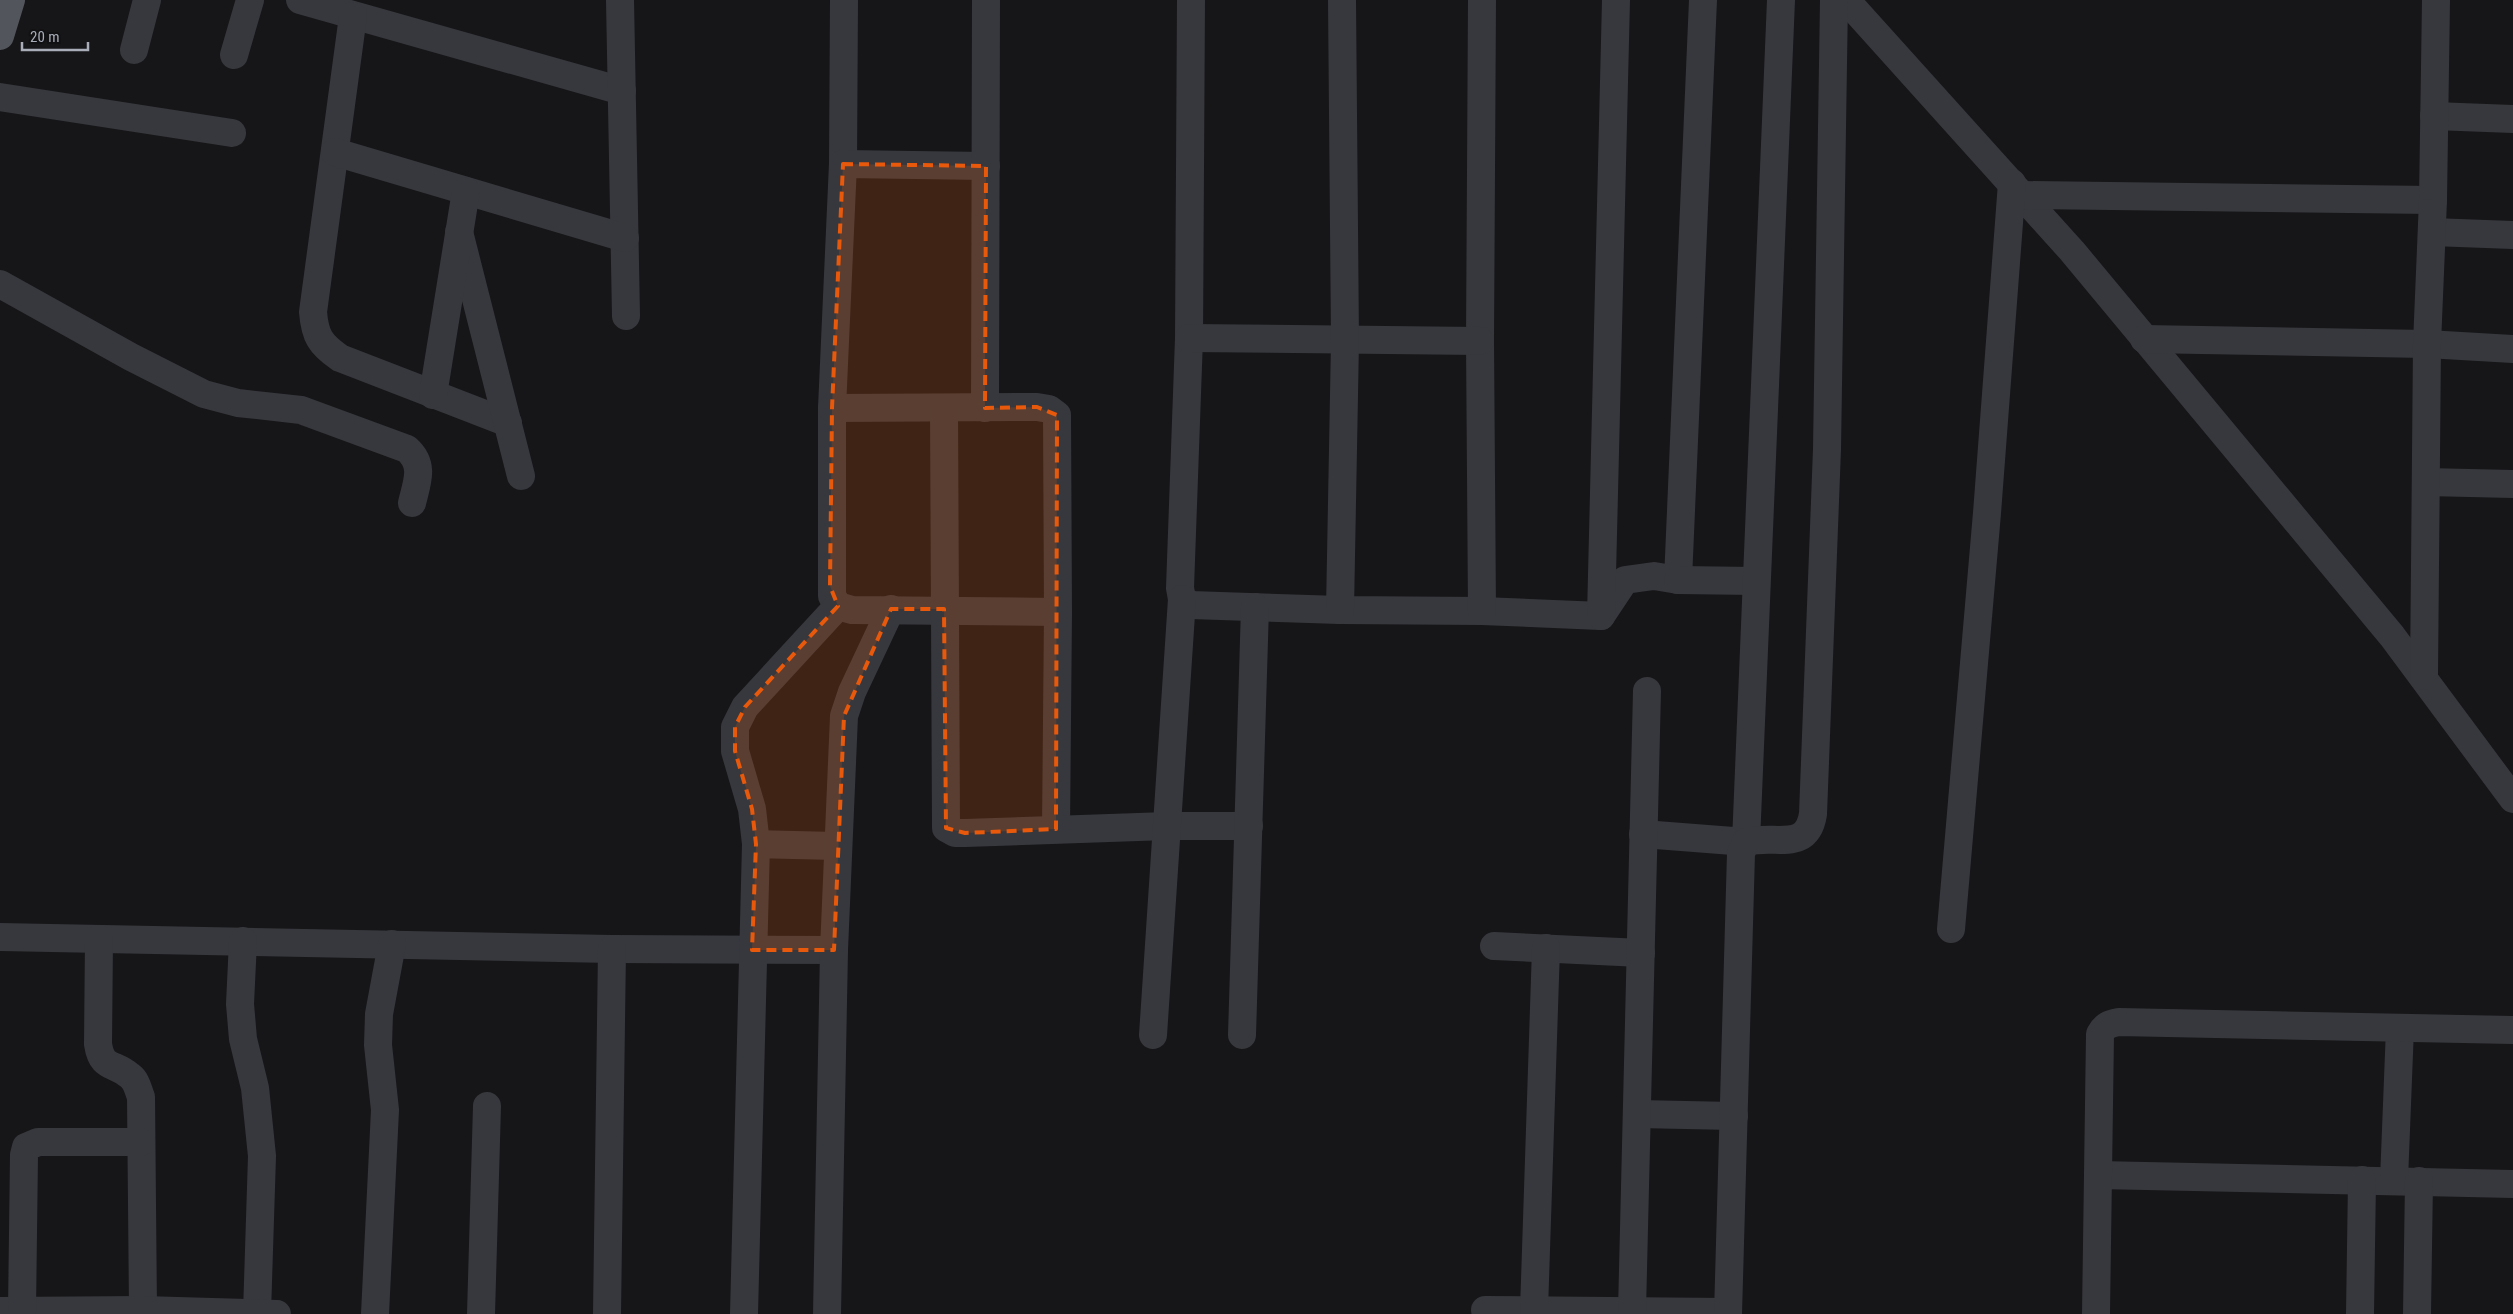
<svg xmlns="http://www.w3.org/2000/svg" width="2513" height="1314" viewBox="0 0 2513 1314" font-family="'Roboto Condensed',sans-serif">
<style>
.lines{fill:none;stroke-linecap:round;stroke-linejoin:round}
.minor{stroke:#37383d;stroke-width:28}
.major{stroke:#53555c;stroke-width:28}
.marked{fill:#e8590c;fill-opacity:0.2;stroke:#e8590c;stroke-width:4;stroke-dasharray:10 6;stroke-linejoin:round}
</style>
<rect width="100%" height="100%" fill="#161618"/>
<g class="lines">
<g class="minor">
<path d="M 300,0 L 622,91"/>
<path d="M 620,0 L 626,316"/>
<path d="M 844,0 L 843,164 L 832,408 L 832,596 L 838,606 L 852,610 L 1058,612"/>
<path d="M 1191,0 L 1189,338 L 1180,588 L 1182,599 L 1191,605 L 1340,610 L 1482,611 L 1601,616 L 1625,580 L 1654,576 L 1678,580 L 1703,0"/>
<path d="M 1482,0 L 1480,341 L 1482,611"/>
<path d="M 1846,0 L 2072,251 L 2392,636 L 2513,799"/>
<path d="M 353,16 L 313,312 C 315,336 320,344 340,358 L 508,423"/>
<path d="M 134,50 L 147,0"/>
<path d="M 234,55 L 250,0"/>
<path d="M 0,97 L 232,133"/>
<path d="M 2434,116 L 2513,119"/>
<path d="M 335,152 L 625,238"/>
<path d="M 843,164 L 986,166"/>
<path d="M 2022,195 L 2433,200"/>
<path d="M 459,232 L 521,476"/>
<path d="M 2432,232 L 2513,235"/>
<path d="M 0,284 L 131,357 L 204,394 L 238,403 L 301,410 L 407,449 C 425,465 417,482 412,503"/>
<path d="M 1189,338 L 1480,341"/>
<path d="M 2144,339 L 2427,344 L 2513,349"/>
<path d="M 433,395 L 466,191"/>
<path d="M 832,408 L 1037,407 L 1049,409 L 1057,415 L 1058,612 L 1056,829"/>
<path d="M 944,408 L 946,828 L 955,833 L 965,833 L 1167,826 L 1249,826"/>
<path d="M 985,408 L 986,0"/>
<path d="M 2426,482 L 2513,484"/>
<path d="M 1678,580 L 1756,581"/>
<path d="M 1340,610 L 1345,341 L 1342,0"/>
<path d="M 1601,616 L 1616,0"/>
<path d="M 2424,676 L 2427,344 L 2433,200 L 2436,0"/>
<path d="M 1643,834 L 1746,842 L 1781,0"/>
<path d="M 756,844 L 837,846"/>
<path d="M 1951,929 L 1987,513 L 2012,183"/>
<path d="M 0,937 L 612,949 L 834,950"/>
<path d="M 99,939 L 98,1044 C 102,1070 114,1062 130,1076 C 137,1081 138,1090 141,1097 L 143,1310"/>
<path d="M 243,941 L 240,1004 L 243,1039 L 255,1088 L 262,1156 L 257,1313"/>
<path d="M 1494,946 L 1641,953"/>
<path d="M 1153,1035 L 1182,599"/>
<path d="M 1242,1035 L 1255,607"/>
<path d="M 1637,1114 L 1734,1116"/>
<path d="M 2098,1175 L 2513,1184"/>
<path d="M 2394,1180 L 2400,1028"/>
<path d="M 1485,1310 L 1728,1312"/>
<path d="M 1534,1310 L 1546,948"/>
<path d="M 0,1311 L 143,1310 L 277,1314"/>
<path d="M 22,1311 L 24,1155 L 26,1147 L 38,1142 L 141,1142"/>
<path d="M 1632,1311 L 1647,691"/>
<path d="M 375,1314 L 385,1110 L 378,1045 L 379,1014 L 392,944"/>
<path d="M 481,1314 L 487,1106"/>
<path d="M 607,1314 L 612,949"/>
<path d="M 744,1314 L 756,844 L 752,809 L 735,751 L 735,727 L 745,707 L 838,606"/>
<path d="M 827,1314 L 834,950 L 844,716 L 852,692 L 891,609"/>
<path d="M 1728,1314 L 1741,853 L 1746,842 C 1775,834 1807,853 1813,814 L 1827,449 L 1834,0"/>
<path d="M 2096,1314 L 2100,1034 C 2105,1025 2109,1024 2119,1022 L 2513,1030"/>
<path d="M 2360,1314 L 2362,1180"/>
<path d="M 2417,1314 L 2419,1181"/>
</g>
<path class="major" d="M 0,36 L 11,0"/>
</g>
<path class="marked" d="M 843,164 L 986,166 L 985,408 L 1037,407 L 1057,415 L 1056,829 L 965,833 L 946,828 L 944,609 L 891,609 L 844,716 L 834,950 L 752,950 L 756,844 L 752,809 L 735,751 L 735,727 L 745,707 L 838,606 L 830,586 L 832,408 Z"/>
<path d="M22 42v8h66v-8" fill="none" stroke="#a8adb8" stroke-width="2.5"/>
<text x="30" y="42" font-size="15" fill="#a8adb8" stroke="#111113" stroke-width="4" paint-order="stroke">20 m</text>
</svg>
